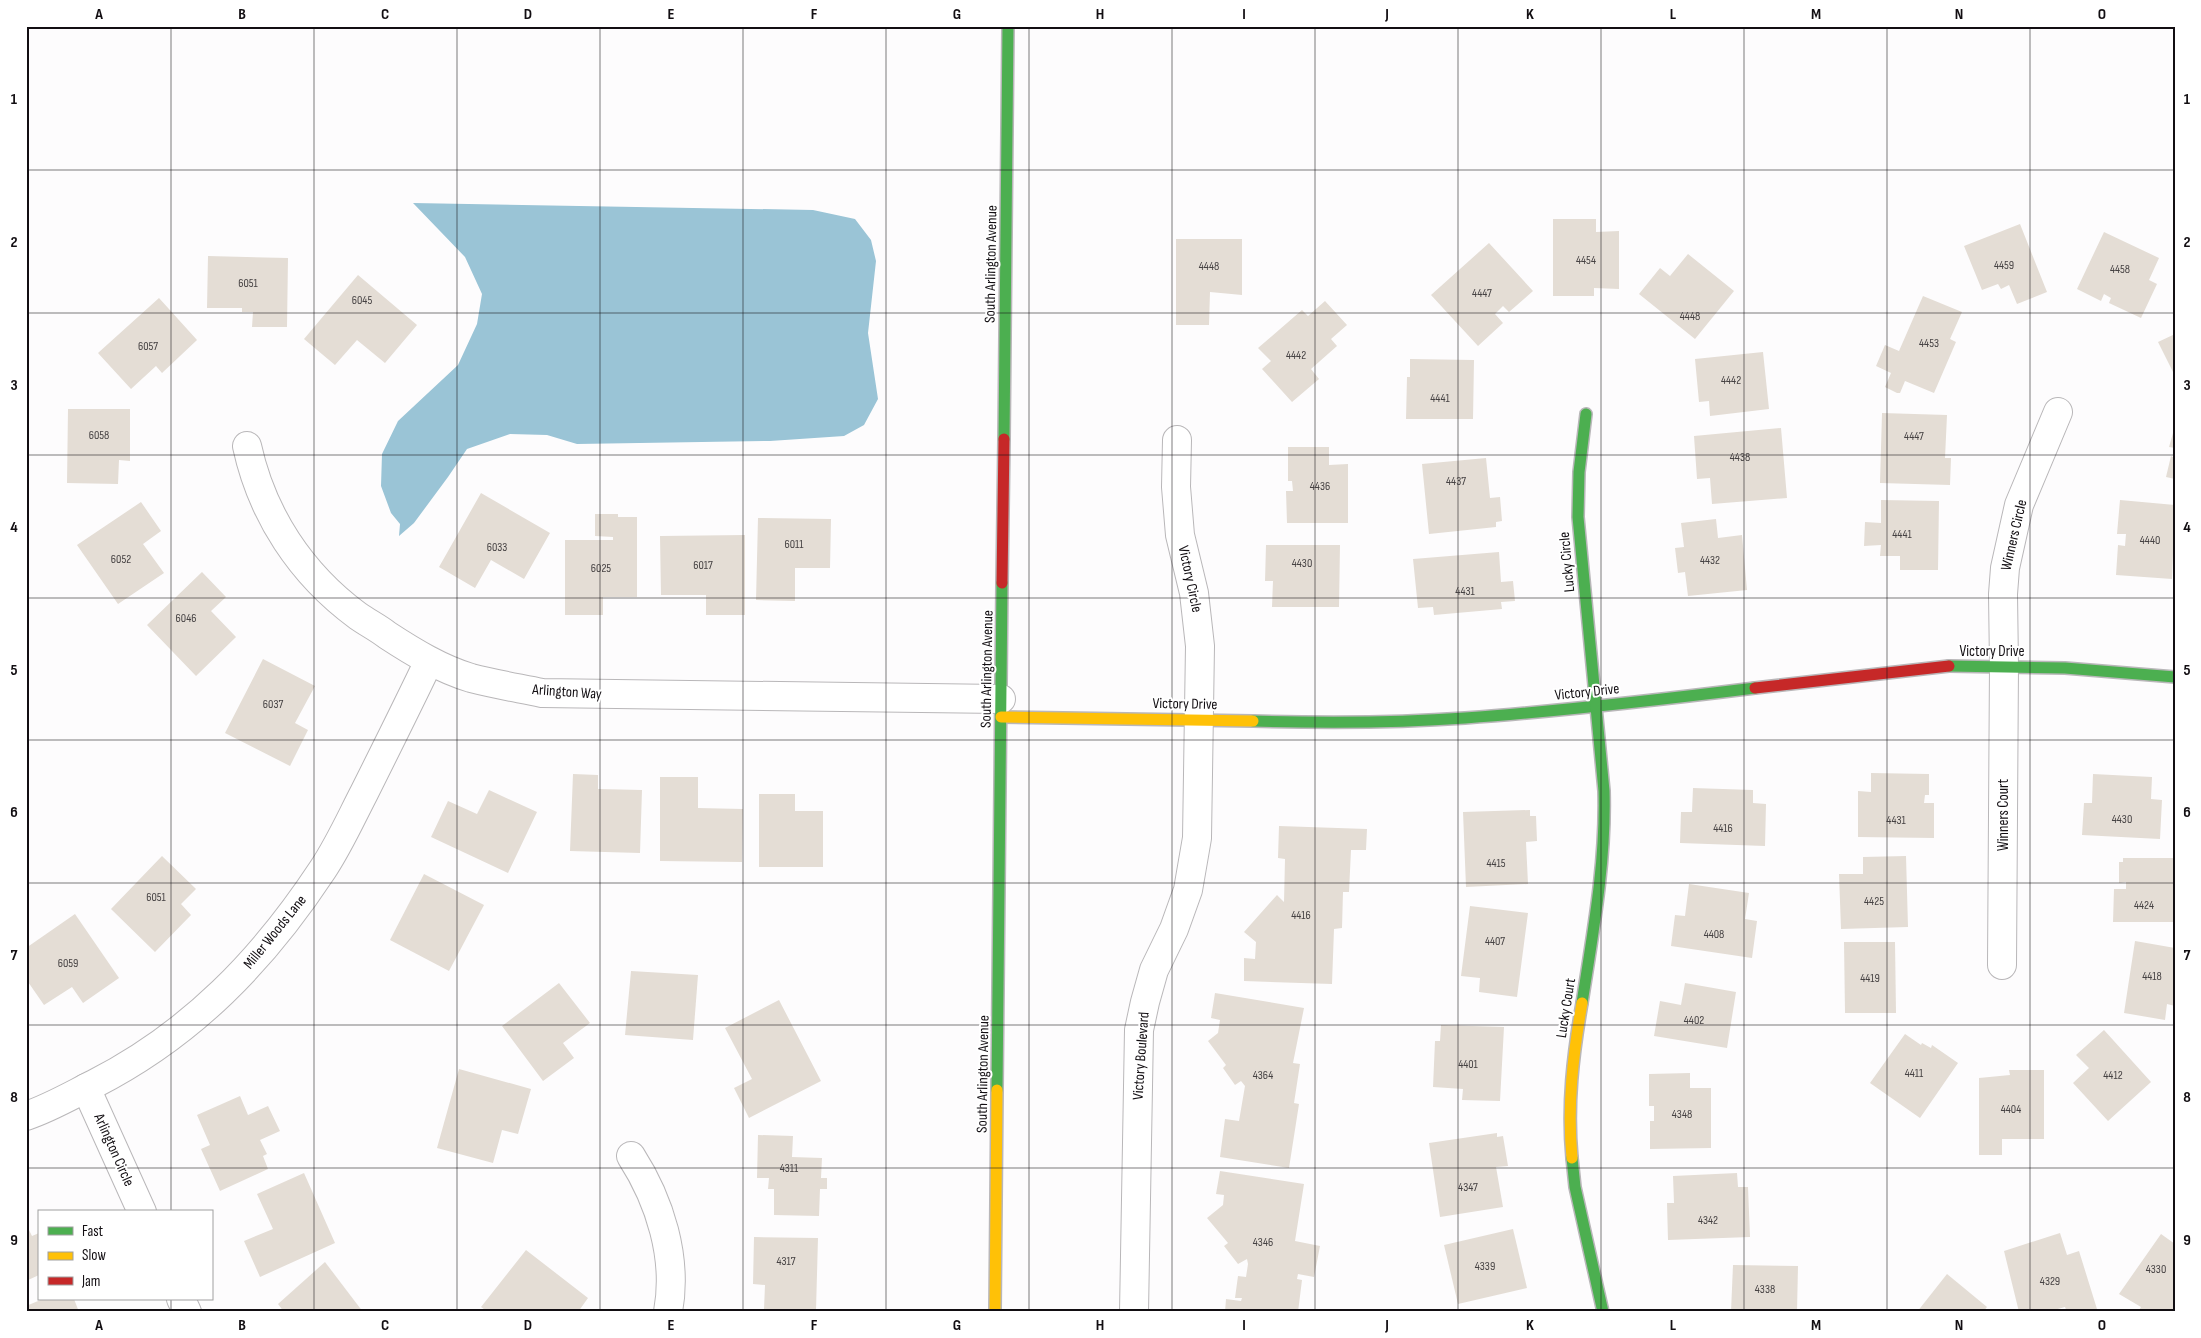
<svg xmlns="http://www.w3.org/2000/svg" width="2201" height="1338" viewBox="0 0 2201 1338" font-family="'Sofia Sans Condensed',sans-serif">
<style>
.water{fill:#9ac4d6}
.building{fill:#e4ddd5}
.lines{fill:none;stroke-linecap:round;stroke-linejoin:round}
.street-casing{stroke:#b9b7b9;stroke-width:30}
.fast-casing{stroke:#b9b7b9;stroke-width:14}
.slow-casing{stroke:#b9b7b9;stroke-width:14}
.jam-casing{stroke:#b9b7b9;stroke-width:14}
.street{stroke:#fff;stroke-width:28}
.fast{stroke:#4caf50;stroke-width:11}
.slow{stroke:#ffc107;stroke-width:11}
.jam{stroke:#c62828;stroke-width:11}
.grid{fill:none;stroke:#120e12;stroke-width:1;stroke-opacity:0.55}
.labels{text-anchor:middle;dominant-baseline:central;stroke-width:4;stroke-linejoin:round;paint-order:stroke}
.number-label{font-size:12px;fill:#464243}
.street-label{font-size:15px;fill:#120e12;stroke:#fff}
.neatline{fill:none;stroke:#120e12;stroke-width:2}
.grid-label{font-size:16px;text-anchor:middle;font-weight:bold;fill:#120e12}
</style>
<rect width="100%" height="100%" fill="#fdfcfd"/>
<path class="water" d="M 413,203 L 813,210 L 855,219 L 871,240 L 876,261 L 868,333 L 878,399 L 864,425 L 844,436 L 770,441 L 577,444 L 547,435 L 510,434 L 467,449 L 448,477 L 414,523 L 399,536 L 400,524 L 391,513 L 381,486 L 382,454 L 398,421 L 458,365 L 477,324 L 482,294 L 465,257 Z"/>
<g class="building">
<path d="M 1553,219 L 1596,219 L 1596,232 L 1619,231 L 1619,289 L 1594,288 L 1594,296 L 1553,296 Z"/>
<path d="M 2020,224 L 2047,292 L 2017,304 L 2009,285 L 2001,289 L 1998,284 L 1982,290 L 1964,246 Z"/>
<path d="M 2104,232 L 2159,258 L 2149,280 L 2157,284 L 2141,318 L 2109,303 L 2111,298 L 2104,294 L 2101,301 L 2077,289 Z"/>
<path d="M 1176,239 L 1242,239 L 1242,295 L 1210,292 L 1209,325 L 1176,325 Z"/>
<path d="M 1489,243 L 1533,291 L 1509,312 L 1503,306 L 1495,314 L 1503,323 L 1478,346 L 1431,295 Z"/>
<path d="M 1688,254 L 1734,291 L 1695,339 L 1639,294 L 1660,268 L 1670,276 Z"/>
<path d="M 208,256 L 288,258 L 287,327 L 252,327 L 253,312 L 242,312 L 242,308 L 207,308 Z"/>
<path d="M 358,275 L 417,325 L 385,363 L 357,340 L 335,365 L 304,339 Z"/>
<path d="M 1923,296 L 1962,312 L 1950,339 L 1956,342 L 1934,393 L 1905,381 L 1900,393 L 1897,393 L 1885,387 L 1891,373 L 1876,366 L 1885,345 L 1899,351 Z"/>
<path d="M 159,298 L 197,340 L 162,373 L 156,366 L 131,389 L 98,353 Z"/>
<path d="M 1325,301 L 1347,325 L 1331,339 L 1337,346 L 1311,369 L 1319,379 L 1292,402 L 1262,369 L 1271,361 L 1258,348 L 1302,310 L 1308,316 Z"/>
<path d="M 2175,334 L 2175,376 L 2158,342 Z"/>
<path d="M 1763,352 L 1769,409 L 1710,416 L 1709,401 L 1699,402 L 1695,359 Z"/>
<path d="M 1410,359 L 1474,360 L 1473,419 L 1406,419 L 1407,377 L 1410,377 Z"/>
<path d="M 68,409 L 130,409 L 130,461 L 119,460 L 118,484 L 67,483 Z"/>
<path d="M 1882,413 L 1947,415 L 1945,458 L 1951,458 L 1950,485 L 1880,483 Z"/>
<path d="M 2175,426 L 2175,448 L 2169,447 Z"/>
<path d="M 1781,428 L 1787,498 L 1712,504 L 1710,478 L 1697,479 L 1694,436 Z"/>
<path d="M 1288,447 L 1329,447 L 1329,465 L 1348,464 L 1348,523 L 1287,523 L 1286,491 L 1293,491 L 1292,481 L 1288,481 Z"/>
<path d="M 2171,456 L 2175,458 L 2175,479 L 2166,477 Z"/>
<path d="M 1486,458 L 1490,498 L 1500,497 L 1502,521 L 1496,522 L 1496,527 L 1429,534 L 1422,464 Z"/>
<path d="M 481,493 L 550,533 L 524,579 L 491,560 L 475,588 L 439,567 Z"/>
<path d="M 1881,500 L 1939,501 L 1938,570 L 1900,570 L 1900,556 L 1880,556 L 1881,545 L 1864,546 L 1865,522 L 1881,523 Z"/>
<path d="M 2120,500 L 2175,505 L 2172,579 L 2116,575 L 2118,545 L 2125,546 L 2126,534 L 2117,534 Z"/>
<path d="M 141,502 L 161,531 L 143,544 L 164,573 L 118,604 L 77,545 Z"/>
<path d="M 595,514 L 618,514 L 618,517 L 637,517 L 637,597 L 603,597 L 603,615 L 565,615 L 565,540 L 613,540 L 613,537 L 595,536 Z"/>
<path d="M 758,518 L 831,519 L 830,568 L 795,568 L 795,601 L 756,600 Z"/>
<path d="M 1716,519 L 1718,538 L 1742,535 L 1747,590 L 1688,596 L 1685,572 L 1678,573 L 1675,548 L 1684,547 L 1681,523 Z"/>
<path d="M 745,535 L 745,615 L 706,615 L 706,595 L 661,595 L 660,536 Z"/>
<path d="M 1266,545 L 1340,545 L 1339,607 L 1272,607 L 1273,581 L 1265,581 Z"/>
<path d="M 1499,552 L 1501,582 L 1513,581 L 1515,601 L 1501,602 L 1502,609 L 1434,615 L 1433,607 L 1418,608 L 1413,559 Z"/>
<path d="M 202,572 L 226,597 L 211,611 L 236,637 L 196,676 L 147,625 Z"/>
<path d="M 263,659 L 315,686 L 295,723 L 308,730 L 290,766 L 225,733 Z"/>
<path d="M 1871,773 L 1929,774 L 1929,795 L 1925,795 L 1924,803 L 1934,803 L 1934,838 L 1858,837 L 1858,791 L 1871,792 Z"/>
<path d="M 573,774 L 598,775 L 598,789 L 642,790 L 640,853 L 570,851 Z"/>
<path d="M 2093,774 L 2152,777 L 2151,799 L 2162,800 L 2160,839 L 2082,835 L 2084,803 L 2092,803 Z"/>
<path d="M 660,777 L 698,777 L 698,808 L 743,809 L 742,862 L 660,861 Z"/>
<path d="M 1693,788 L 1753,790 L 1753,803 L 1766,804 L 1765,846 L 1680,843 L 1681,812 L 1692,812 Z"/>
<path d="M 489,790 L 537,812 L 508,873 L 431,837 L 448,801 L 477,814 Z"/>
<path d="M 759,794 L 795,794 L 795,811 L 823,811 L 823,867 L 759,867 Z"/>
<path d="M 1530,810 L 1530,816 L 1536,816 L 1537,841 L 1526,842 L 1528,884 L 1466,887 L 1463,812 Z"/>
<path d="M 1279,826 L 1367,829 L 1366,850 L 1351,850 L 1349,892 L 1343,892 L 1342,928 L 1334,929 L 1332,984 L 1244,981 L 1244,958 L 1255,959 L 1256,942 L 1244,932 L 1277,895 L 1284,902 L 1285,859 L 1278,858 Z"/>
<path d="M 162,856 L 196,889 L 181,904 L 191,915 L 155,952 L 111,909 Z"/>
<path d="M 1906,856 L 1908,927 L 1841,929 L 1839,874 L 1863,874 L 1863,857 Z"/>
<path d="M 2123,858 L 2175,858 L 2175,922 L 2113,922 L 2114,889 L 2126,889 L 2126,882 L 2119,883 L 2119,862 L 2123,862 Z"/>
<path d="M 424,874 L 484,905 L 449,971 L 390,940 Z"/>
<path d="M 1689,884 L 1749,893 L 1745,919 L 1757,921 L 1752,958 L 1671,946 L 1675,915 L 1685,916 Z"/>
<path d="M 1470,906 L 1528,913 L 1517,997 L 1479,992 L 1480,978 L 1461,976 Z"/>
<path d="M 75,914 L 119,978 L 83,1003 L 72,987 L 44,1005 L 26,979 L 26,948 Z"/>
<path d="M 2135,941 L 2175,948 L 2175,1006 L 2167,1004 L 2165,1020 L 2124,1013 Z"/>
<path d="M 1844,942 L 1895,942 L 1896,1013 L 1845,1013 Z"/>
<path d="M 631,971 L 698,975 L 693,1040 L 625,1035 Z"/>
<path d="M 559,983 L 590,1023 L 563,1043 L 574,1058 L 543,1081 L 502,1026 Z"/>
<path d="M 1685,983 L 1736,992 L 1727,1048 L 1654,1036 L 1660,1001 L 1681,1005 Z"/>
<path d="M 1215,993 L 1304,1008 L 1293,1063 L 1300,1064 L 1294,1103 L 1299,1104 L 1289,1168 L 1220,1157 L 1225,1119 L 1239,1121 L 1245,1086 L 1241,1081 L 1235,1085 L 1223,1068 L 1226,1065 L 1208,1041 L 1218,1033 L 1220,1020 L 1211,1018 Z"/>
<path d="M 779,1000 L 821,1081 L 749,1118 L 734,1088 L 752,1079 L 725,1028 Z"/>
<path d="M 1441,1025 L 1504,1027 L 1500,1101 L 1462,1100 L 1463,1089 L 1433,1087 L 1435,1041 L 1440,1041 Z"/>
<path d="M 2104,1030 L 2151,1082 L 2108,1121 L 2073,1083 L 2089,1068 L 2076,1055 Z"/>
<path d="M 1905,1034 L 1921,1045 L 1922,1043 L 1931,1048 L 1932,1045 L 1958,1063 L 1920,1118 L 1870,1083 Z"/>
<path d="M 459,1069 L 531,1089 L 518,1134 L 502,1130 L 493,1163 L 437,1148 Z"/>
<path d="M 2009,1070 L 2044,1070 L 2044,1139 L 2002,1139 L 2002,1155 L 1979,1155 L 1979,1078 L 2010,1075 Z"/>
<path d="M 1690,1073 L 1690,1088 L 1711,1088 L 1711,1148 L 1650,1149 L 1650,1121 L 1654,1121 L 1654,1106 L 1649,1106 L 1649,1074 Z"/>
<path d="M 240,1096 L 248,1115 L 268,1106 L 280,1131 L 260,1140 L 267,1154 L 263,1156 L 268,1169 L 220,1191 L 201,1149 L 210,1145 L 197,1115 Z"/>
<path d="M 1497,1133 L 1497,1137 L 1503,1136 L 1508,1166 L 1496,1167 L 1503,1207 L 1440,1217 L 1429,1143 Z"/>
<path d="M 758,1135 L 793,1136 L 792,1157 L 822,1158 L 821,1178 L 827,1178 L 827,1189 L 820,1189 L 819,1216 L 774,1215 L 774,1189 L 768,1189 L 769,1178 L 757,1178 Z"/>
<path d="M 1220,1171 L 1304,1184 L 1295,1241 L 1320,1246 L 1314,1277 L 1298,1274 L 1297,1279 L 1302,1280 L 1298,1312 L 1225,1312 L 1226,1299 L 1241,1301 L 1242,1298 L 1235,1298 L 1238,1276 L 1246,1277 L 1248,1264 L 1247,1259 L 1238,1264 L 1224,1246 L 1228,1243 L 1207,1218 L 1223,1205 L 1224,1195 L 1216,1194 Z"/>
<path d="M 304,1173 L 335,1243 L 260,1277 L 244,1241 L 273,1229 L 257,1194 Z"/>
<path d="M 1737,1173 L 1738,1187 L 1748,1187 L 1750,1237 L 1668,1240 L 1667,1203 L 1674,1203 L 1673,1176 Z"/>
<path d="M 26,1224 L 32,1236 L 39,1233 L 39,1275 L 26,1281 Z"/>
<path d="M 1513,1229 L 1527,1288 L 1458,1304 L 1444,1245 Z"/>
<path d="M 2060,1233 L 2067,1255 L 2079,1251 L 2097,1309 L 2087,1312 L 2067,1312 L 2065,1307 L 2047,1312 L 2019,1312 L 2004,1251 Z"/>
<path d="M 2161,1234 L 2175,1244 L 2175,1312 L 2138,1312 L 2141,1307 L 2119,1294 Z"/>
<path d="M 754,1237 L 818,1238 L 816,1310 L 764,1309 L 765,1285 L 753,1284 Z"/>
<path d="M 526,1250 L 588,1298 L 578,1312 L 547,1312 L 544,1309 L 541,1312 L 488,1312 L 481,1307 Z"/>
<path d="M 325,1262 L 363,1312 L 284,1312 L 278,1304 Z"/>
<path d="M 1733,1265 L 1798,1266 L 1797,1312 L 1731,1312 Z"/>
<path d="M 1947,1274 L 1987,1307 L 1983,1312 L 1917,1312 Z"/>
<path d="M 43,1299 L 74,1299 L 79,1312 L 26,1312 L 26,1306 Z"/>
</g>
<g class="lines">
<g class="street-casing">
<g id="street">
<path d="M 247,446 C 262,515 301,574 358,616 C 368,623 378,628 387,635 C 413,652 441,669 471,678 C 494,684 518,688 542,693 L 1001,699"/>
<path d="M 2002,965 L 2004,665 L 2003,594 L 2005,568 L 2019,505 L 2058,412"/>
<path d="M 86,1088 L 142,1212"/>
<path d="M 26,1116 C 50,1108 72,1095 94,1084 C 192,1034 263,960 323,869 C 339,845 351,818 364,793 C 386,749 408,705 429,661"/>
<path d="M 631,1156 C 660,1201 678,1258 668,1312"/>
<path d="M 181,1299 L 187,1312"/>
<path d="M 1134,1312 L 1139,1030 L 1145,1002 L 1154,970 L 1174,929 L 1188,890 L 1197,838 L 1200,646 L 1194,593 L 1180,535 L 1176,487 L 1177,440"/>
</g>
</g>
<g class="fast-casing">
<g id="fast">
<path d="M 1004,439 L 1008,26"/>
<path d="M 1949,666 L 2065,668 L 2175,677"/>
<path d="M 1253,721 C 1323,723 1394,723 1465,718 C 1562,711 1658,700 1755,688"/>
<path d="M 1582,1003 C 1593,932 1606,863 1604,791 L 1578,517 L 1579,472 L 1586,414"/>
<path d="M 997,1090 L 1002,583"/>
<path d="M 1572,1158 L 1575,1187 L 1603,1312"/>
</g>
</g>
<g class="slow-casing">
<g id="slow">
<path d="M 1001,717 L 1253,721"/>
<path d="M 1572,1158 C 1567,1105 1573,1055 1582,1003"/>
<path d="M 995,1312 L 997,1090"/>
</g>
</g>
<g class="jam-casing">
<g id="jam">
<path d="M 1002,583 L 1004,439"/>
<path d="M 1755,688 L 1949,666"/>
</g>
</g>
<use href="#street" class="street"/>
<use href="#fast" class="fast"/>
<use href="#slow" class="slow"/>
<use href="#jam" class="jam"/>
</g>
<path class="grid" d="M 171,26 L 171,1212M 314,26 L 314,1312M 457,26 L 457,1312M 600,26 L 600,1312M 743,26 L 743,1312M 886,26 L 886,1312M 1029,26 L 1029,1312M 1172,26 L 1172,1312M 1315,26 L 1315,1312M 1458,26 L 1458,1312M 1601,26 L 1601,1312M 1744,26 L 1744,1312M 1887,26 L 1887,1312M 2030,26 L 2030,1312M 26,170 L 2175,170M 26,313 L 2175,313M 26,455 L 2175,455M 26,598 L 2175,598M 26,740 L 2175,740M 26,883 L 2175,883M 26,1025 L 2175,1025M 26,1168 L 2175,1168M 171,1299 L 171,1312"/>
<g class="labels">
<g class="number-label">
<text x="1586" y="260">4454</text>
<text x="2004" y="265">4459</text>
<text x="1209" y="266">4448</text>
<text x="2120" y="269">4458</text>
<text x="248" y="283">6051</text>
<text x="1482" y="293">4447</text>
<text x="362" y="300">6045</text>
<text x="1690" y="316">4448</text>
<text x="1929" y="343">4453</text>
<text x="148" y="346">6057</text>
<text x="1296" y="355">4442</text>
<text x="1731" y="380">4442</text>
<text x="1440" y="398">4441</text>
<text x="99" y="435">6058</text>
<text x="1914" y="436">4447</text>
<text x="1740" y="457">4438</text>
<text x="1456" y="481">4437</text>
<text x="1320" y="486">4436</text>
<text x="1902" y="534">4441</text>
<text x="2150" y="540">4440</text>
<text x="794" y="544">6011</text>
<text x="497" y="547">6033</text>
<text x="121" y="559">6052</text>
<text x="1710" y="560">4432</text>
<text x="1302" y="563">4430</text>
<text x="703" y="565">6017</text>
<text x="601" y="568">6025</text>
<text x="1465" y="591">4431</text>
<text x="186" y="618">6046</text>
<text x="273" y="704">6037</text>
<text x="2122" y="819">4430</text>
<text x="1896" y="820">4431</text>
<text x="1723" y="828">4416</text>
<text x="1496" y="863">4415</text>
<text x="156" y="897">6051</text>
<text x="1874" y="901">4425</text>
<text x="2144" y="905">4424</text>
<text x="1301" y="915">4416</text>
<text x="1714" y="934">4408</text>
<text x="1495" y="941">4407</text>
<text x="68" y="963">6059</text>
<text x="2152" y="976">4418</text>
<text x="1870" y="978">4419</text>
<text x="1694" y="1020">4402</text>
<text x="1468" y="1064">4401</text>
<text x="1914" y="1073">4411</text>
<text x="1263" y="1075">4364</text>
<text x="2113" y="1075">4412</text>
<text x="2011" y="1109">4404</text>
<text x="1682" y="1114">4348</text>
<text x="789" y="1168">4311</text>
<text x="1468" y="1187">4347</text>
<text x="1708" y="1220">4342</text>
<text x="1263" y="1242">4346</text>
<text x="786" y="1261">4317</text>
<text x="1485" y="1266">4339</text>
<text x="2156" y="1269">4330</text>
<text x="2050" y="1281">4329</text>
<text x="1765" y="1289">4338</text>
</g>
<g class="street-label">
<text transform="translate(991 264) rotate(-89)">South Arlington Avenue</text>
<text transform="translate(2014 535) rotate(-77)">Winners Circle</text>
<text transform="translate(1567 562) rotate(-95)">Lucky Circle</text>
<text transform="translate(1190 579) rotate(78)">Victory Circle</text>
<text x="1992" y="651">Victory Drive</text>
<text transform="translate(987 669) rotate(-89)">South Arlington Avenue</text>
<text transform="translate(567 692) rotate(4)">Arlington Way</text>
<text transform="translate(1587 692) rotate(-6)">Victory Drive</text>
<text transform="translate(1185 704) rotate(1)">Victory Drive</text>
<text transform="translate(2003 815) rotate(-90)">Winners Court</text>
<text transform="translate(275 932) rotate(-51)">Miller Woods Lane</text>
<text transform="translate(1566 1008) rotate(-81)">Lucky Court</text>
<text transform="translate(1141 1056) rotate(-86)">Victory Boulevard</text>
<text transform="translate(983 1074) rotate(-89)">South Arlington Avenue</text>
<text transform="translate(114 1150) rotate(66)">Arlington Circle</text>
</g>
</g>
<rect width="2201" height="1338" fill="none" stroke="#ffffff" stroke-width="55"/>
<rect x="38" y="1210" width="175" height="90" fill="#ffffff" stroke="#a09fa0"/>
<rect x="48" y="1227" width="25" height="8" fill="#4caf50" stroke="#a09fa0"/>
<text x="82" y="1236" font-size="15" fill="#120e12">Fast</text>
<rect x="48" y="1252" width="25" height="8" fill="#ffc107" stroke="#a09fa0"/>
<text x="82" y="1260" font-size="15" fill="#120e12">Slow</text>
<rect x="48" y="1277" width="25" height="8" fill="#c62828" stroke="#a09fa0"/>
<text x="82" y="1286" font-size="15" fill="#120e12">Jam</text>
<rect x="28" y="28" width="2146" height="1282" class="neatline"/>
<g class="grid-label">
<text x="99" y="19">A</text>
<text x="242" y="19">B</text>
<text x="385" y="19">C</text>
<text x="528" y="19">D</text>
<text x="671" y="19">E</text>
<text x="814" y="19">F</text>
<text x="957" y="19">G</text>
<text x="1100" y="19">H</text>
<text x="1244" y="19">I</text>
<text x="1387" y="19">J</text>
<text x="1530" y="19">K</text>
<text x="1673" y="19">L</text>
<text x="1816" y="19">M</text>
<text x="1959" y="19">N</text>
<text x="2102" y="19">O</text>
<text x="14" y="104">1</text>
<text x="2187" y="104">1</text>
<text x="14" y="247">2</text>
<text x="2187" y="247">2</text>
<text x="14" y="390">3</text>
<text x="2187" y="390">3</text>
<text x="14" y="532">4</text>
<text x="2187" y="532">4</text>
<text x="14" y="675">5</text>
<text x="2187" y="675">5</text>
<text x="14" y="817">6</text>
<text x="2187" y="817">6</text>
<text x="14" y="960">7</text>
<text x="2187" y="960">7</text>
<text x="14" y="1102">8</text>
<text x="2187" y="1102">8</text>
<text x="14" y="1245">9</text>
<text x="2187" y="1245">9</text>
<text x="99" y="1330">A</text>
<text x="242" y="1330">B</text>
<text x="385" y="1330">C</text>
<text x="528" y="1330">D</text>
<text x="671" y="1330">E</text>
<text x="814" y="1330">F</text>
<text x="957" y="1330">G</text>
<text x="1100" y="1330">H</text>
<text x="1244" y="1330">I</text>
<text x="1387" y="1330">J</text>
<text x="1530" y="1330">K</text>
<text x="1673" y="1330">L</text>
<text x="1816" y="1330">M</text>
<text x="1959" y="1330">N</text>
<text x="2102" y="1330">O</text>
</g>
</svg>
